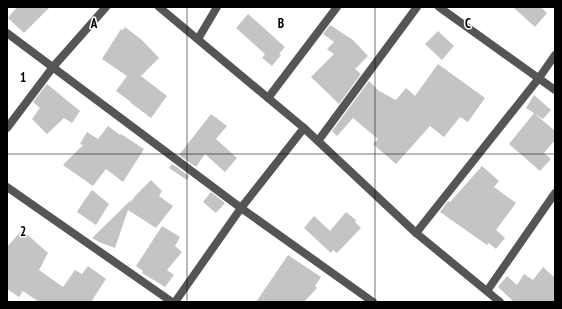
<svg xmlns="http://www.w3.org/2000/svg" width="562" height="309" viewBox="0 0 562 309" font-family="'PT Sans Narrow',sans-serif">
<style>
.building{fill:#c4c4c4}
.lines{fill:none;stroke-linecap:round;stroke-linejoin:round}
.minor{stroke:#555;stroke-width:8}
.grid{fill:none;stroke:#000;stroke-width:1;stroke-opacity:0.55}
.grid-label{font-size:13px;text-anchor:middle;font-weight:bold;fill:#000;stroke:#fff;stroke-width:3;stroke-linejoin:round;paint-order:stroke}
</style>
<rect width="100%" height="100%" fill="#fff"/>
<g class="building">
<path d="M 17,7 L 50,7 L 24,33 L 8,18 Z"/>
<path d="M 513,7 L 541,7 L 547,13 L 535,27 Z"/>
<path d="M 248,14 L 285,47 L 279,54 L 281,55 L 272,66 L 262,58 L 265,54 L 236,28 Z"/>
<path d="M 330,25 L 353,40 L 368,56 L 355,69 L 361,74 L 339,104 L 311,77 L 334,54 L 327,49 L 334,42 L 323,34 Z"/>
<path d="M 125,27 L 143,41 L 159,58 L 141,76 L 167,96 L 151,118 L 131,103 L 131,102 L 116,91 L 127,76 L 102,59 L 121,29 L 123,30 Z"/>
<path d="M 438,31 L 454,46 L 442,60 L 425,44 Z"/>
<path d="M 438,64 L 485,98 L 468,122 L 460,117 L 444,137 L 430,126 L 396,164 L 373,144 L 378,139 L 353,118 L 337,136 L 332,131 L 369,81 L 379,91 L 396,100 L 406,88 L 415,96 Z"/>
<path d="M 47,84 L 80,111 L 72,123 L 64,118 L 47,134 L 32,119 L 40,108 L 33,102 Z"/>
<path d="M 534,95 L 551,110 L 543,119 L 535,114 L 555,131 L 555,140 L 544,153 L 551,159 L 540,171 L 509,144 L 534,113 L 526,108 Z"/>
<path d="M 211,114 L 227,126 L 216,139 L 237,158 L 225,172 L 205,154 L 196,167 L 179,155 Z"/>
<path d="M 108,126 L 120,135 L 121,134 L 144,149 L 123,182 L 106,169 L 93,186 L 63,165 L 83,145 L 80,144 L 87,132 L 98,139 Z"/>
<path d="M 172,164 L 189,176 L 187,180 L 169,168 Z"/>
<path d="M 482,166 L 499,181 L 494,187 L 516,203 L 496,230 L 505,238 L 496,249 L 489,243 L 487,245 L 440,212 L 448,201 L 450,202 Z"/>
<path d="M 151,180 L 162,191 L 159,196 L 173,206 L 156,228 L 128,210 L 115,248 L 99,242 L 92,238 L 131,200 L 130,203 L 136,195 Z"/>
<path d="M 92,190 L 109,204 L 96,225 L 77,212 L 84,201 Z"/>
<path d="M 211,192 L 225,203 L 216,213 L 203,202 Z"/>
<path d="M 346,212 L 356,220 L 355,222 L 361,228 L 337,253 L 333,250 L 331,253 L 304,228 L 314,216 L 330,231 Z"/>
<path d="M 162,226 L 180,237 L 175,246 L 182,252 L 167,270 L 174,275 L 165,287 L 142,273 L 143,271 L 136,266 Z"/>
<path d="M 22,230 L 48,253 L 39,270 L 63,287 L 75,270 L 82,274 L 88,266 L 106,279 L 91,302 L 39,302 L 23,291 L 19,297 L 7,289 L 7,247 Z"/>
<path d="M 288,255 L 321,277 L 315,286 L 317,288 L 304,302 L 256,302 Z"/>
<path d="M 543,267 L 555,278 L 555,302 L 514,302 L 498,287 L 507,276 L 517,285 L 524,274 L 533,280 Z"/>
</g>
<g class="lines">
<g class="minor">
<path d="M 159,7 L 304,128 L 416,233 L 500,302"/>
<path d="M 439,7 L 555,90"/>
<path d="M 7,33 L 241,208 L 373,302"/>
<path d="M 198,39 L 217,7"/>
<path d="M 268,98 L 337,7"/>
<path d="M 7,128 L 53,67 L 106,7"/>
<path d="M 318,141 L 417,7"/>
<path d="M 7,187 L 172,302"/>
<path d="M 416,233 L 539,78 L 555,55"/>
<path d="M 487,291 L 555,193"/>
<path d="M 175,302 L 241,208 L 304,128"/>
</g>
</g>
<path class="grid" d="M 187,7 L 187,302M 375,7 L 375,302M 7,154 L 555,154"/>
<g class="grid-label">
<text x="94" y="28">A</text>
<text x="281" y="28">B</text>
<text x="468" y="28">C</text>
<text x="23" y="82">1</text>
<text x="23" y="236">2</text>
</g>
<rect width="562" height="309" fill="none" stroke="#000000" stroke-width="16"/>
</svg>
